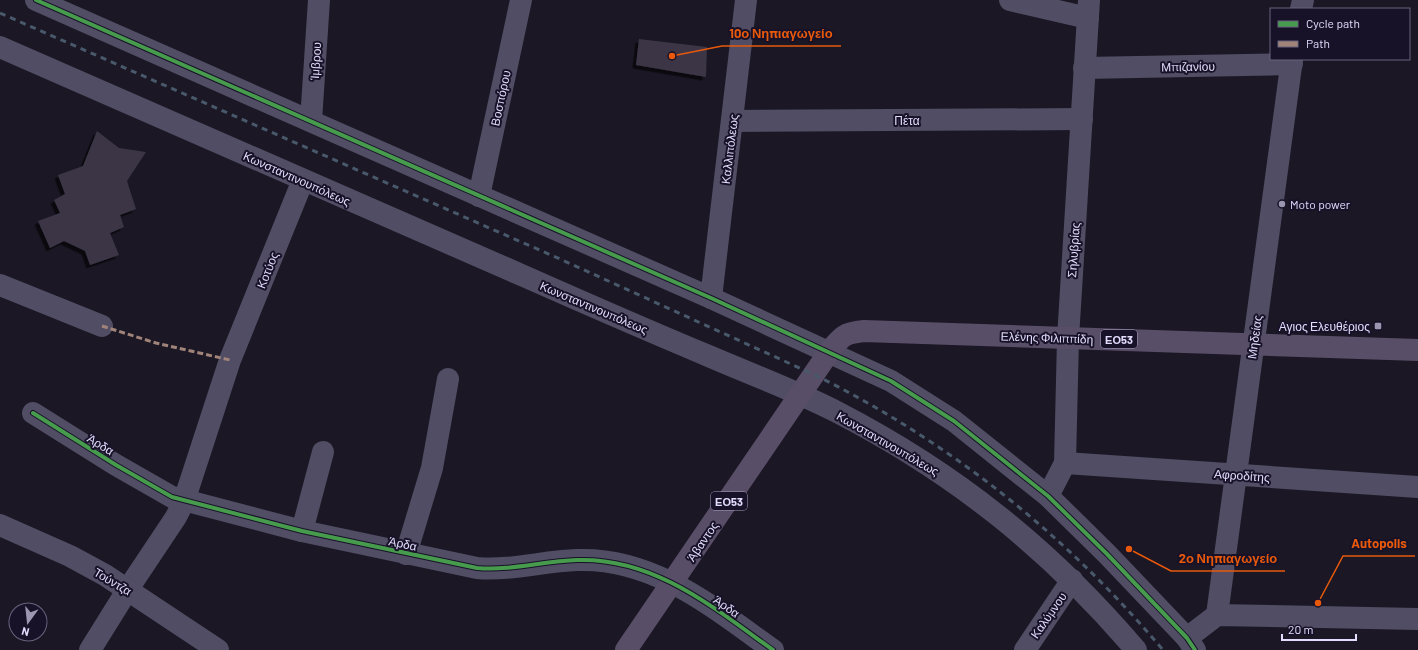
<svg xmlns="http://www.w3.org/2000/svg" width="1418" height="650" viewBox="0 0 1418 650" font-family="Barlow,sans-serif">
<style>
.building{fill:#3a3645;filter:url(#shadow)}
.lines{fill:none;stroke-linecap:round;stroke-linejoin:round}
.minor{stroke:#504d64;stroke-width:22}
.tertiary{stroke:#504d64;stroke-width:22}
.primary{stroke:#594e68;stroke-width:22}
.rail{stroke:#49596c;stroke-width:3;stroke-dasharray:6 5;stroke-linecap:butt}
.quiet{stroke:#a18479;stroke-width:3;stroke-dasharray:6 3;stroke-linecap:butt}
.cycleway-casing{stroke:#181229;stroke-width:6}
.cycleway{stroke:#469c4c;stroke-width:4}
.poi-dot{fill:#9c97b1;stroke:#181229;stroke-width:1.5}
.labels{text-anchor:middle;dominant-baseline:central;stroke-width:4;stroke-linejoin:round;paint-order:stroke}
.shield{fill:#181229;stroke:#a59fbd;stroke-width:1}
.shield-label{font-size:11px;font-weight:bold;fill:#e2dcfd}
.street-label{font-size:12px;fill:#e2dcfd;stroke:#181229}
.poi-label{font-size:12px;fill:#e2dcfd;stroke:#181229;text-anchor:start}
.leader{fill:none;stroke:#e8590c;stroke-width:1.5}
.callout-dot{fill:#e8590c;stroke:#181229;stroke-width:1.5}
.callout-label{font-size:13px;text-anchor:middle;font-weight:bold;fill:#e8590c;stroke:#181229;stroke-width:4;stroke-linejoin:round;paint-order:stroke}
</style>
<defs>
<filter id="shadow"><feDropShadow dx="-3.5" dy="3.5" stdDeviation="0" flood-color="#0009"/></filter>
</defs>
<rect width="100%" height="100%" fill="#1b1724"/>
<g class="building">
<path d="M 639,39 L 707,47 L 706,77 L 636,65 Z"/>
<path d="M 97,131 L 119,148 L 146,152 L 127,181 L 136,209 L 120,215 L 124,227 L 110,233 L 119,255 L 90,265 L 85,251 L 64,241 L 50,248 L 38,221 L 60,213 L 54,200 L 65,194 L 58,175 L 83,166 Z"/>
</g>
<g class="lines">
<g class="minor">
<path d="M 1010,0 L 1088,18"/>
<path d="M 1301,9 L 1303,0"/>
<path d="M 0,47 C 175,124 350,201 526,277 C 587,304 649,331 711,357 C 753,375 796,391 837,412 C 955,473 1050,549 1136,650"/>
<path d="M 1084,68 L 1292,64"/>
<path d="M 311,121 L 319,0"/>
<path d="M 732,121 L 1082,119"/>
<path d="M 479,196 L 521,0"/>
<path d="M 0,285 L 102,326"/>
<path d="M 33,413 L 116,465 L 172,497 L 302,531 L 477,568 C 511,571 543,561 577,560 C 654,557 714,608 773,650"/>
<path d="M 1065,463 L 1418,487"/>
<path d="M 1048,496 L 1065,463 L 1068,338 L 1089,0"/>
<path d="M 302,531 L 323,452"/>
<path d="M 406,554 L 432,468 L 448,379"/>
<path d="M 1217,615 L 1292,59"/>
<path d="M 1187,638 L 1217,615 L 1418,619"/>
<path d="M 90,650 L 128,589 L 176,517 L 184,501 L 230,360 L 303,180"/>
<path d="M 1025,650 L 1072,580"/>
</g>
<g class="tertiary">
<path d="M 36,0 L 711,298 L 891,381 L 954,421 L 1048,496 L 1107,554 L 1187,638 L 1195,650"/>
<path d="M 711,298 L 746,0"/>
<path d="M 0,525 L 70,556 L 105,575 L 218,650"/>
</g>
<path class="primary" d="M 626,650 L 829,352 C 842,336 844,333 864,331 L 1418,350"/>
<path class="rail" d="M 0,13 L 560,259 L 815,375 C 950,442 1066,535 1163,650"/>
<path class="quiet" d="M 102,326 L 156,343 L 230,360"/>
<g class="cycleway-casing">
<g id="cycleway">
<path d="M 36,0 L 711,298 L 891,381 L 954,421 L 1048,496 L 1107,554 L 1187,638 L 1195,650"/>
<path d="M 33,413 L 116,465 L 172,497 L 302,531 L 477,568 C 511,571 543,561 577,560 C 654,557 714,608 773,650"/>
</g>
</g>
<use href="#cycleway" class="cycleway"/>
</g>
<g class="poi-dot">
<circle cx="1282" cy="204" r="4"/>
<rect x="1374" y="322" width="8" height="8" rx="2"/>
</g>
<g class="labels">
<g class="shield">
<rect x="1101" y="330" width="36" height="18" rx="3"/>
<rect x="711" y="492" width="36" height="18" rx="3"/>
</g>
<g class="shield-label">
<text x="1119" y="339">ΕΟ53</text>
<text x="729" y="501">ΕΟ53</text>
</g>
<g class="street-label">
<text transform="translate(315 61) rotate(-86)">Ίμβρου</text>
<text transform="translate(1188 66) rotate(-1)">Μπιζανίου</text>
<text transform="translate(500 98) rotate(-78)">Βοσπόρου</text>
<text x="907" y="120">Πέτα</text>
<text transform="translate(729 149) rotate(-83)">Καλλιπόλεως</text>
<text transform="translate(297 178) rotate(24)">Κωνσταντινουπόλεως</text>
<text transform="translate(1073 250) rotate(-86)">Σηλυβρίας</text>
<text transform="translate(267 270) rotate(-68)">Κοτύος</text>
<text transform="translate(594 307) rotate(23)">Κωνσταντινουπόλεως</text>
<text transform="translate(1047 337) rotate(2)">Ελένης Φιλιππίδη</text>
<text transform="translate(1254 337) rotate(-82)">Μηδείας</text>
<text transform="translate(888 443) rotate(30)">Κωνσταντινουπόλεως</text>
<text transform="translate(101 444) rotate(32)">Άρδα</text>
<text transform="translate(1242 475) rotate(4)">Αφροδίτης</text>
<text transform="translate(702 541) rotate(-56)">Άβαντος</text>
<text transform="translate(403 543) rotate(12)">Άρδα</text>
<text transform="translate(113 581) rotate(31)">Τούντζα</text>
<text transform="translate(727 606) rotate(35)">Άρδα</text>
<text transform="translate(1048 615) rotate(-55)">Καλύμνου</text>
</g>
<g class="poi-label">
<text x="1290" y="204">Moto power</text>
<text x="1370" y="326" text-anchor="end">Αγιος Ελευθέριος</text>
</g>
</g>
<path class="leader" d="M672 56L722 46H841M1318 603L1343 556H1415M1129 549L1171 571H1285"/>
<g class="callout-dot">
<circle cx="672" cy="56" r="4"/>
<circle cx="1318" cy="603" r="4"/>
<circle cx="1129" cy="549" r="4"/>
</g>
<g class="callout-label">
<text x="781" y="38">10ο Νηπιαγωγείο</text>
<text x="1379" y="548">Autopolis</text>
<text x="1228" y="563">2ο Νηπιαγωγείο</text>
</g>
<rect x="1270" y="8" width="140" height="52" fill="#181229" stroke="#69637e"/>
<rect x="1278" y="21" width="20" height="6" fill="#469c4c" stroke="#69637e"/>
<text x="1306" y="28" font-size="12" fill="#e2dcfd">Cycle path</text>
<rect x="1278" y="41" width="20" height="6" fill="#a18479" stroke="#69637e"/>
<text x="1306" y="48" font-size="12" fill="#e2dcfd">Path</text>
<g transform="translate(28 622) rotate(195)"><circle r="19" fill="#181229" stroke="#69637e"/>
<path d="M0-3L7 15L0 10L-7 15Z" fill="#9c97b1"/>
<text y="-6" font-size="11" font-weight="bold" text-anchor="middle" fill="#e2dcfd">N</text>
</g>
<path d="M1282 634v6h74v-6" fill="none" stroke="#e2dcfd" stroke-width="2"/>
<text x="1288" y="634" font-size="12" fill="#e2dcfd" stroke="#181229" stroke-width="3" paint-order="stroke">20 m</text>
</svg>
